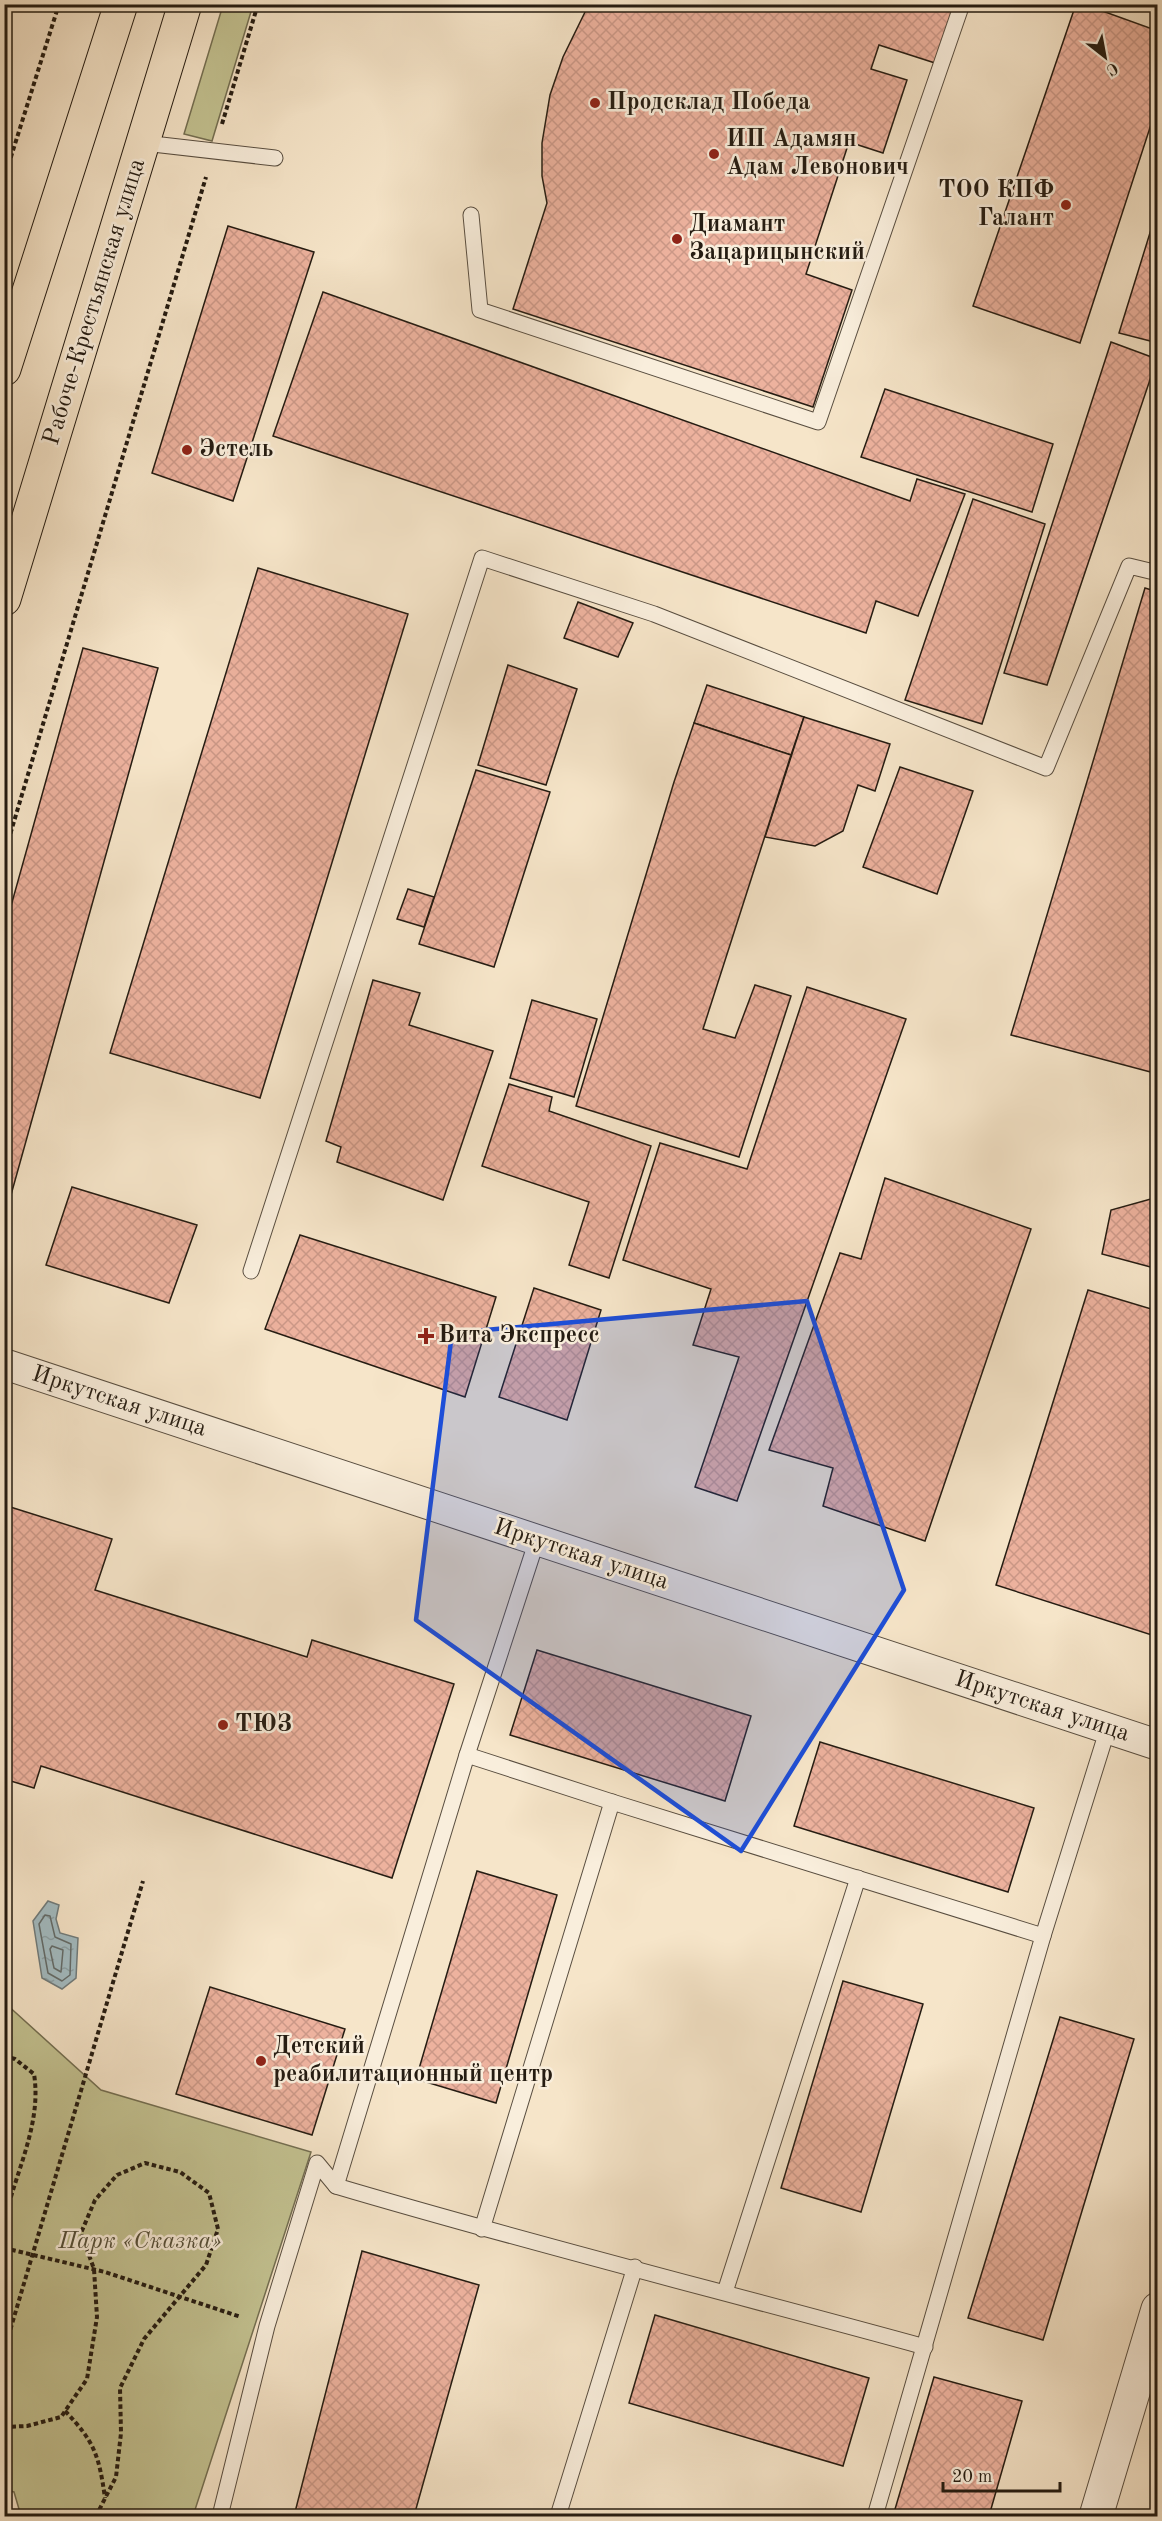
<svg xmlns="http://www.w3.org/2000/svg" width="1162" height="2521" viewBox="0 0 1162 2521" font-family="'Old Standard TT',serif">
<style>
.park{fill:#c3c291;stroke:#746f52;stroke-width:1.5}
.water{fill:url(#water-ripples);stroke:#717c7c;stroke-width:1.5}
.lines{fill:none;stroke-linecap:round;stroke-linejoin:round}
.shore{stroke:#646c6a;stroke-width:1.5}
.building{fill:url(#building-cross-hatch);stroke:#251c12;stroke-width:1.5}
.service-casing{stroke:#594e40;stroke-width:17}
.minor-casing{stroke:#594e40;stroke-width:32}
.tertiary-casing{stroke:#594e40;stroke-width:35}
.primary-casing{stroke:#251c12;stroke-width:35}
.path{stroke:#251c12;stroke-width:4;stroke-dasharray:4.5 3;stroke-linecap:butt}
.service{stroke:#f9eedc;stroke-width:15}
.minor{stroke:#f9eedc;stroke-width:30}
.tertiary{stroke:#f9eedc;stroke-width:33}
.primary{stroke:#f6e5c9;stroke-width:33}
.marked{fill:#1d4ed8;fill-opacity:0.2;stroke:#1d4ed8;stroke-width:4.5;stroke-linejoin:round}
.poi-dot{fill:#8f2418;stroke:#f9eedc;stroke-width:2}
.labels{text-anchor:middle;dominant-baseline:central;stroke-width:5;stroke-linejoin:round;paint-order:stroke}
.poi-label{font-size:24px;font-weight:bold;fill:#251c12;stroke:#f9eedc;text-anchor:start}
.street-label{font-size:24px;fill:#251c12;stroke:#f9eedc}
.park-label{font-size:24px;font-style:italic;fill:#544e38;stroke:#f9eedc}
</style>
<defs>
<pattern id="water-ripples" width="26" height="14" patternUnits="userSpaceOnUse" patternTransform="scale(1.5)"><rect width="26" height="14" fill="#a3bcc2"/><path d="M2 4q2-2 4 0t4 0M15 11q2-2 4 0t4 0" fill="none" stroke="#8ca1a6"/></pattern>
<pattern id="building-cross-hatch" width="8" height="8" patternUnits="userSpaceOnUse" patternTransform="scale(1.5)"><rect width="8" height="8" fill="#edb29e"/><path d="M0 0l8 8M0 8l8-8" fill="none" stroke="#cb9887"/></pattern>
</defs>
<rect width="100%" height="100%" fill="#f6e5c9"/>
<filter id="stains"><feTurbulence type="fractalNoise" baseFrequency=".00333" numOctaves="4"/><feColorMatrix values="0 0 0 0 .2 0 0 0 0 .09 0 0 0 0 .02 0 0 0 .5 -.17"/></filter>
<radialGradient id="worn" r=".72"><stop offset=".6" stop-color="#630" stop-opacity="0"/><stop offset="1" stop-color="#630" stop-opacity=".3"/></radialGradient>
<g class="park">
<path d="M 223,5 L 253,5 L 212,141 L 184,134 Z"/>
<path d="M 5,2003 L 101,2090 L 311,2152 L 193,2516 L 21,2516 L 14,2492 L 5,2490 Z"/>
</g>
<path class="water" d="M 48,1901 L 59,1905 L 56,1919 L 60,1933 L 78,1938 L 76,1978 L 62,1989 L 42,1978 L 33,1921 Z"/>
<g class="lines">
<g class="shore">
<path d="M 45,1915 L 50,1916 L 55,1937 L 71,1944 L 70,1975 L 62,1981 L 48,1973 L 39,1924 Z"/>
<path d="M 52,1946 L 63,1950 L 61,1972 L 54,1968 L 50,1949 Z"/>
</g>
</g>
<g class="building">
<path d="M 589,4 L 955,4 L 935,63 L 879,45 L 871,69 L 907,80 L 883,153 L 849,142 L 806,274 L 852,290 L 813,407 L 513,309 L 547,203 L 542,176 L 542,143 L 550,95 L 563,57 Z"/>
<path d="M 1076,4 L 1083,4 L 1158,31 L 1158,103 L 1080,343 L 973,306 Z"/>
<path d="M 1158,207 L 1158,343 L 1119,333 Z"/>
<path d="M 228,226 L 314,252 L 233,501 L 152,473 Z"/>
<path d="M 323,292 L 910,501 L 917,479 L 965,494 L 918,616 L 876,601 L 866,633 L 273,436 Z"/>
<path d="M 1111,342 L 1157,359 L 1047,685 L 1004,673 Z"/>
<path d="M 885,389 L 1053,444 L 1032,512 L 861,457 Z"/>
<path d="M 973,499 L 1045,524 L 982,724 L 905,700 Z"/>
<path d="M 258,568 L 408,614 L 260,1098 L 110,1053 Z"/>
<path d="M 1145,588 L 1158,592 L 1158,1074 L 1011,1035 Z"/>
<path d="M 578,602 L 633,623 L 618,657 L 564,638 Z"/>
<path d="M 83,648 L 158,668 L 4,1220 L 4,931 Z"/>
<path d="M 508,665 L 577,689 L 546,785 L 478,765 Z"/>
<path d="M 707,685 L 804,717 L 791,755 L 694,723 Z"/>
<path d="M 804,717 L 890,744 L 875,791 L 858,785 L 843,831 L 815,846 L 765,837 Z"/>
<path d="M 694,723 L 791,755 L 703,1029 L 735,1038 L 755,985 L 791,996 L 739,1157 L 576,1106 L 674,782 Z"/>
<path d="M 900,767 L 973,791 L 937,894 L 863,867 Z"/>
<path d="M 476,770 L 550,792 L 494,967 L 419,944 Z"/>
<path d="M 408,889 L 434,897 L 424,927 L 397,919 Z"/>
<path d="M 373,980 L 420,993 L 409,1025 L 493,1051 L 443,1200 L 337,1162 L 341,1147 L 326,1141 Z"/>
<path d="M 807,987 L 906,1019 L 737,1501 L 695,1487 L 739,1357 L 693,1345 L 711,1289 L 623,1260 L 660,1143 L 747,1169 Z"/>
<path d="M 532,1000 L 597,1019 L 574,1097 L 510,1078 Z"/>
<path d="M 509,1084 L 552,1097 L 549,1111 L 651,1146 L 609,1278 L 569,1265 L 589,1202 L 482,1166 Z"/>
<path d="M 885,1178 L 1031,1229 L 925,1541 L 823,1506 L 833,1468 L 769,1450 L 840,1253 L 861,1259 Z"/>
<path d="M 72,1187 L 197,1225 L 169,1303 L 46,1265 Z"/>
<path d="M 1158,1197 L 1158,1269 L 1102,1254 L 1111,1210 Z"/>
<path d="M 300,1235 L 496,1297 L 465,1397 L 265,1329 Z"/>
<path d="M 534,1288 L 601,1310 L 567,1420 L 499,1397 Z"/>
<path d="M 1088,1290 L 1158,1311 L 1158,1637 L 996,1585 Z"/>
<path d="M 4,1505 L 112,1539 L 95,1590 L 307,1657 L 312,1640 L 454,1684 L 392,1878 L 41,1766 L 34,1788 L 4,1779 Z"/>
<path d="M 537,1650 L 751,1716 L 725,1801 L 510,1735 Z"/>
<path d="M 820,1742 L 1034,1808 L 1008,1892 L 794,1826 Z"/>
<path d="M 477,1871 L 557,1895 L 496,2103 L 416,2079 Z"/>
<path d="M 843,1981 L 923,2004 L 861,2212 L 781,2188 Z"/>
<path d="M 210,1987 L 345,2029 L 312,2135 L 176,2094 Z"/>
<path d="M 1060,2017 L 1134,2039 L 1043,2340 L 968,2318 Z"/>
<path d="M 362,2251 L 479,2285 L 414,2516 L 294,2516 Z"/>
<path d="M 655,2315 L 869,2378 L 843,2466 L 629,2403 Z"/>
<path d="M 934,2377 L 1022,2401 L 989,2516 L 893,2516 Z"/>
</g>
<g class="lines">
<g class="service-casing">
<g id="service">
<path d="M 144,143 L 275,158"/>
<path d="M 471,215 L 480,310 L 818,422 L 962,4"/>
<path d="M 251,1271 L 482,558 L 654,614 L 1046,768 L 1129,566 L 1158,573"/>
<path d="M 537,1540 L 467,1755 L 336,2186 C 531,2244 729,2293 925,2347"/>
<path d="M 467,1755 L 612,1802 L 1043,1936"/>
<path d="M 482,2229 L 612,1802"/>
<path d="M 725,2292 L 858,1878"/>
<path d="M 220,2516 L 267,2326 L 317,2163 L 336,2186"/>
<path d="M 558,2516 L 635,2267"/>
<path d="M 875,2516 L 1043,1936 L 1108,1728"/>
</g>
</g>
<g class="minor-casing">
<path id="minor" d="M 4,1364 L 1158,1745"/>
</g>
<g class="tertiary-casing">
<path id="tertiary" d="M 1096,2516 L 1158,2309"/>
</g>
<g class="primary-casing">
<g id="primary">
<path d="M 4,369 L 121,4"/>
<path d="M 4,599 L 185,4"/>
</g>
</g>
<g class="path">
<path d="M 222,124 L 258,4"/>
<path d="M 4,179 L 59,4"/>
<path d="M 4,855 L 206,177"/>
<path d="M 1158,1817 L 1158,1818"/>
<path d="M 4,2056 L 15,2059 L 34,2074 C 41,2117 22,2159 10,2200 L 4,2209"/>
<path d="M 4,2248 L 105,2272 L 241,2317"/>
<path d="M 4,2351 L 143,1881"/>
<path d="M 65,2411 C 95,2442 99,2456 105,2498"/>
<path d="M 4,2427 L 27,2426 L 61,2417 L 87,2379 L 97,2317 L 94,2269 L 81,2233 L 95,2200 L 117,2175 L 145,2163 L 180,2172 L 209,2193 L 218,2229 L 206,2265 L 144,2339 L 120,2388 L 121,2433 L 116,2477 L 96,2516"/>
</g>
<use href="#service" class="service"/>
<use href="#minor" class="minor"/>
<use href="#tertiary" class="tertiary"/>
<use href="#primary" class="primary"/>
</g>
<path class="marked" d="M 807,1301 L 904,1590 L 741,1851 L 416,1620 L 452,1333 Z"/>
<g class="poi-dot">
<circle cx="595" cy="103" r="6"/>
<circle cx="714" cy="154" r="6"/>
<circle cx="1066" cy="205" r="6"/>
<circle cx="677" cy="239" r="6"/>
<circle cx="187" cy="450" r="6"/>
<path d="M423 1327h6v6h6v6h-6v6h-6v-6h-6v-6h6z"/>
<circle cx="223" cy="1725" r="6"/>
<circle cx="261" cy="2061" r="6"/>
</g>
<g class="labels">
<g class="poi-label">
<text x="607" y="103">Продсклад Победа</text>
<text x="726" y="140">ИП Адамян<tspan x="726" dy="28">Адам Левонович</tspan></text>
<text x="1054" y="191" text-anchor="end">ТОО КПФ<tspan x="1054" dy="28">Галант</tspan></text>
<text x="689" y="225">Диамант<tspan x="689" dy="28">Зацарицынский</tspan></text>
<text x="199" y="450">Эстель</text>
<text x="438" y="1336">Вита Экспресс</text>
<text x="235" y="1725">ТЮЗ</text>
<text x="273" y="2047">Детский<tspan x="273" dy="28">реабилитационный центр</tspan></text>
</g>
<g class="street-label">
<text transform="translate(95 302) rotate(-73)">Рабоче-Крестьянская улица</text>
<text transform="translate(119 1402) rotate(18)">Иркутская улица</text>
<text transform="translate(581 1555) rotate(18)">Иркутская улица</text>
<text transform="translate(1042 1707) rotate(18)">Иркутская улица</text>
</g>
<g class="park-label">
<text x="140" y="2242">Парк «Сказка»</text>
</g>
</g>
<rect width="1162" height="2521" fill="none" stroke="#f6e5c9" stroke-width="24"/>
<rect x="6" y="6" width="1150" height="2509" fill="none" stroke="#251c12" stroke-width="3"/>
<rect x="12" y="12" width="1138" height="2497" fill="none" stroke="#251c12" stroke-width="1.5"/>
<g transform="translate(1105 57) rotate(149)" stroke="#f9eedc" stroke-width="4.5" paint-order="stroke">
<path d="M0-4.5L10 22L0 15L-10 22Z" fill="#251c12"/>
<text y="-9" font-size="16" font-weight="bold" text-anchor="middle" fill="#251c12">С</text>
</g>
<path d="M943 2482v9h117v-9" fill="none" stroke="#251c12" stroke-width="3"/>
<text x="952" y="2482" font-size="18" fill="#251c12" stroke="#f9eedc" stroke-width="4.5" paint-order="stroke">20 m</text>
<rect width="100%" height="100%" filter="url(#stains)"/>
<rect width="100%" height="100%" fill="url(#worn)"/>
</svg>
